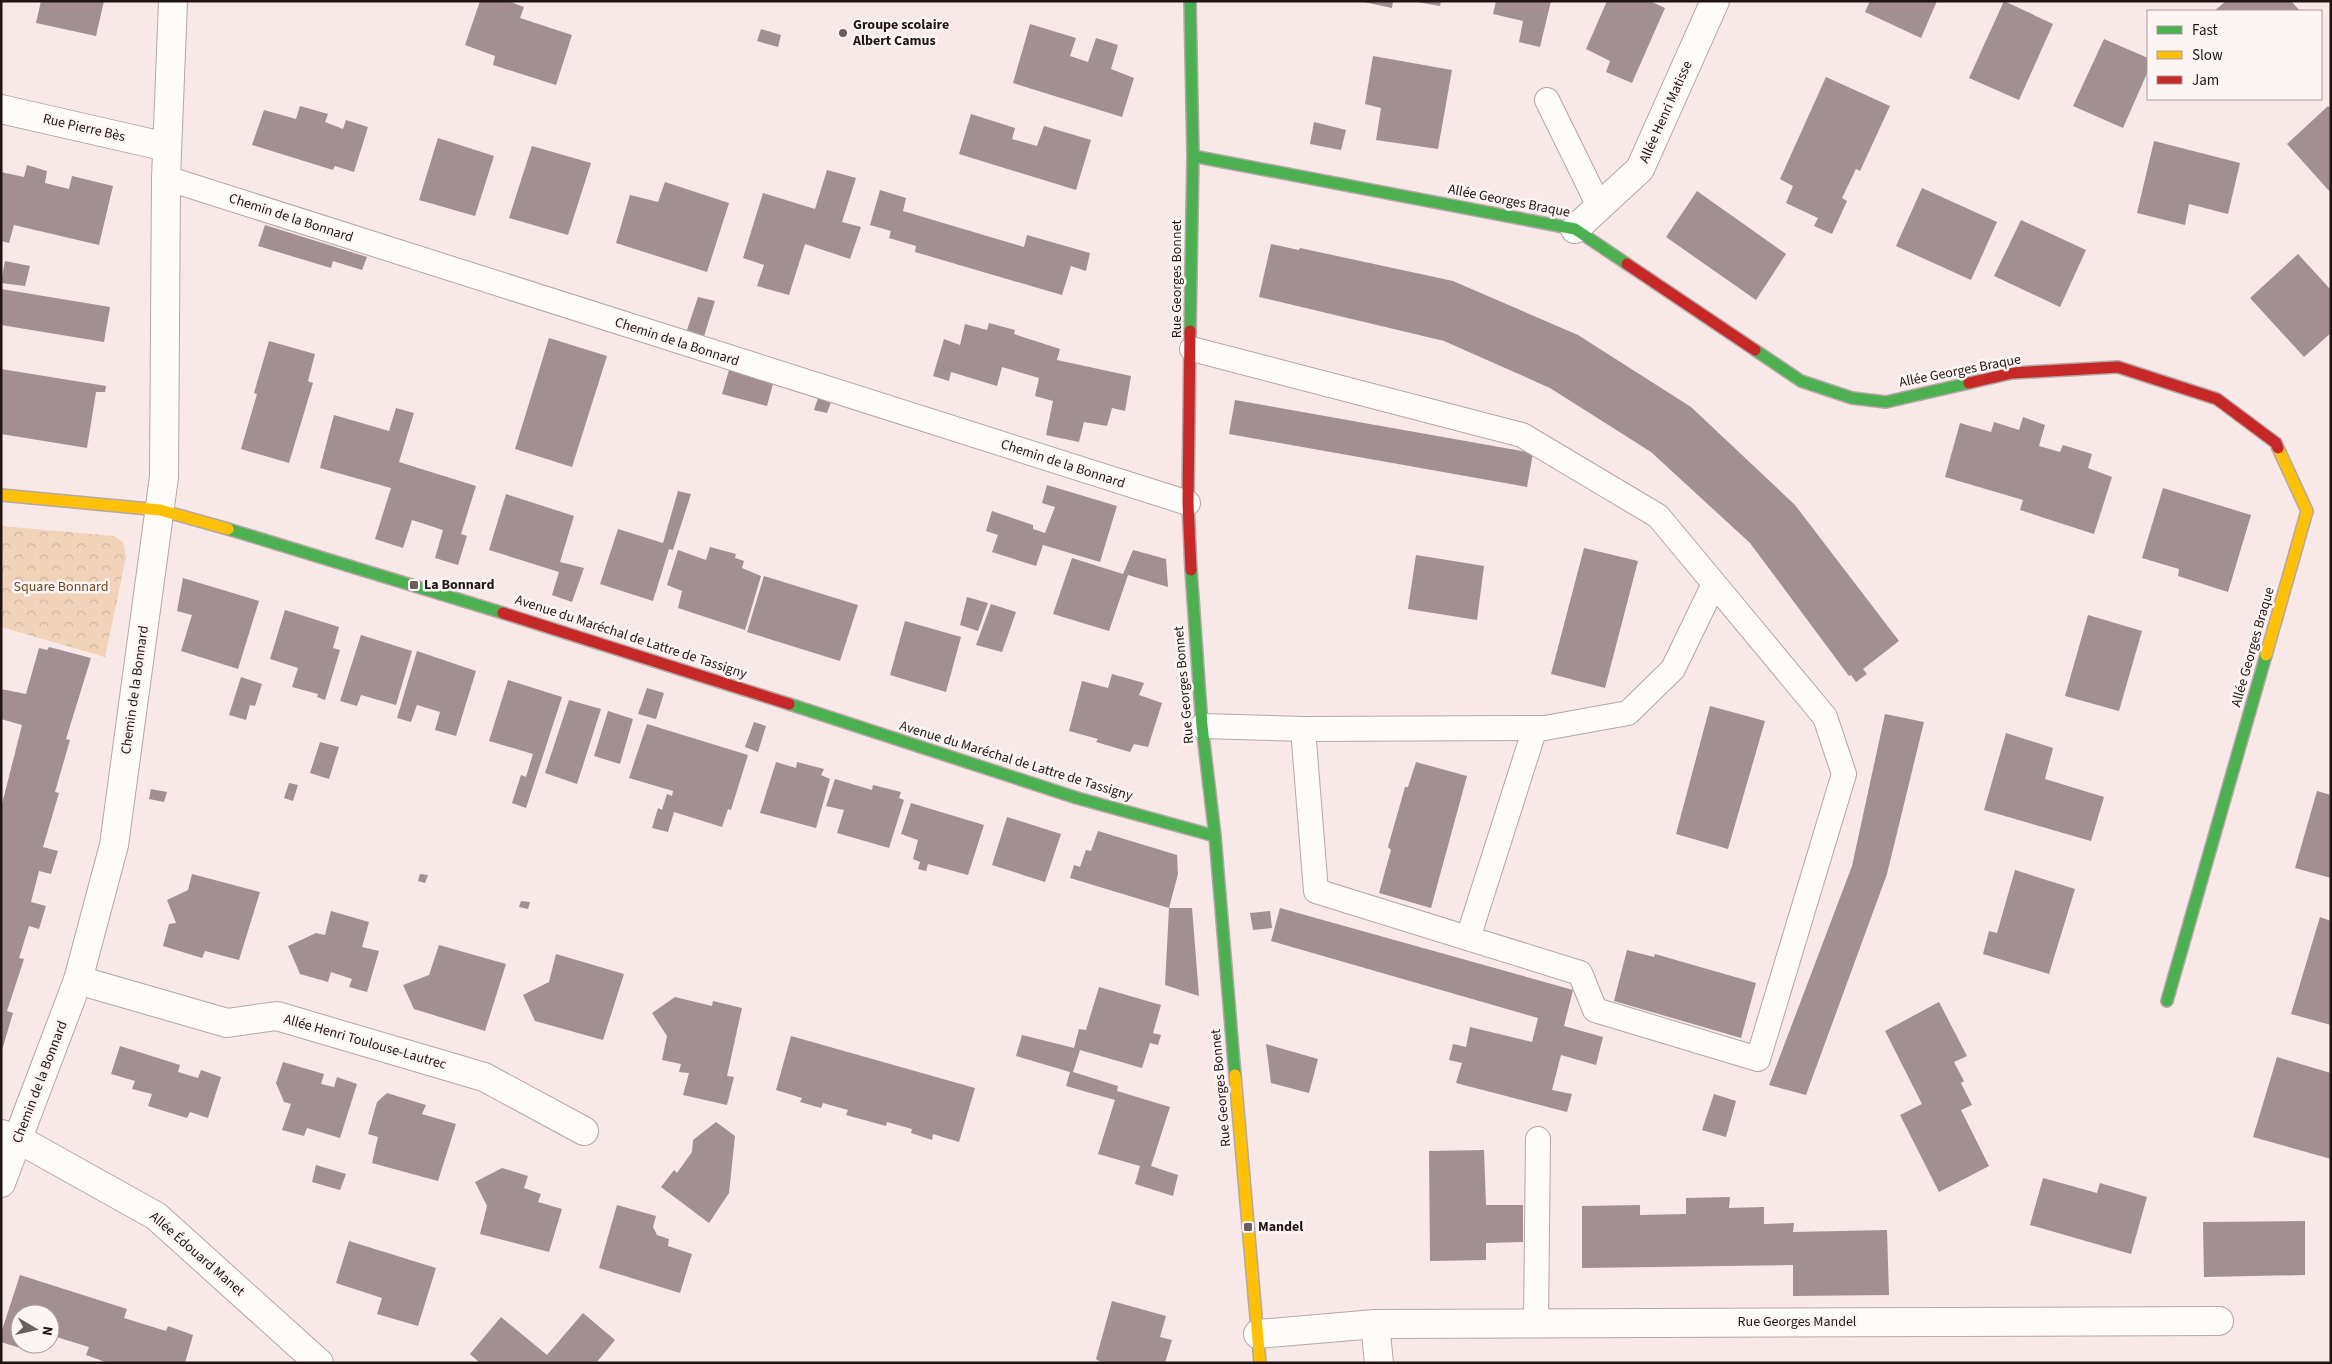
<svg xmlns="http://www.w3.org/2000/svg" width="2332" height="1364" viewBox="0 0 2332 1364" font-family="'Source Sans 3',sans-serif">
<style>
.park{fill:url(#park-crowns)}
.building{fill:#a38f93}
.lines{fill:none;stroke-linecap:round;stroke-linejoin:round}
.lane-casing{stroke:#b4a7a6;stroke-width:26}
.street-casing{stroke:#b4a7a6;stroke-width:30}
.fast-casing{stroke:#b4a7a6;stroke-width:14}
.slow-casing{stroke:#b4a7a6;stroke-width:14}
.jam-casing{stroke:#b4a7a6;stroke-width:14}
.lane{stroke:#fefcfb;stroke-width:24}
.street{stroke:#fefcfb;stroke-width:28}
.fast{stroke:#4caf50;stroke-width:11}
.slow{stroke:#ffc107;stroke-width:11}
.jam{stroke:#c62828;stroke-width:11}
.poi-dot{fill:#6c5f5e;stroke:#fdf5f5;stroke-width:2}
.labels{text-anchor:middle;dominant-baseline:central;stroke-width:5;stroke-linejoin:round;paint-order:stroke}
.poi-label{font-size:14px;font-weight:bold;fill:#211514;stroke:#fdf5f5;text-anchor:start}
.street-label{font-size:14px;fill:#211514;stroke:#fdf5f5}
.park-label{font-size:14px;fill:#6d481f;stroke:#fdf5f5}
</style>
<defs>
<pattern id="park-crowns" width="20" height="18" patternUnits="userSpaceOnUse" patternTransform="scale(1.25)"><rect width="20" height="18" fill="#f1d3ba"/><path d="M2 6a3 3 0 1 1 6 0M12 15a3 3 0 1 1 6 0" fill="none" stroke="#ceb49f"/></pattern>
</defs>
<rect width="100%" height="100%" fill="#f8e8e7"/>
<path class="park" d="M 1,526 L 114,536 L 123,542 L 126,557 L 105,657 L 1,627 Z"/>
<g class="building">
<path d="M 41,1 L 104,1 L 96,36 L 36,23 Z"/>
<path d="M 480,1 L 508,1 L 524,7 L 520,18 L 572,35 L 556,85 L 493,65 L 495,56 L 465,45 Z"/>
<path d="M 1359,1 L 1393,1 L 1392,8 Z"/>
<path d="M 1411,1 L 1441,1 L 1440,6 Z"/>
<path d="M 1496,1 L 1551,1 L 1540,47 L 1519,42 L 1523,21 L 1493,14 Z"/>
<path d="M 1607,1 L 1650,1 L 1665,8 L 1632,83 L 1606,72 L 1610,61 L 1586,49 Z"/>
<path d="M 1870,1 L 1937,1 L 1921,38 L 1865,12 Z"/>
<path d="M 2004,1 L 2053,24 L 2019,100 L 1969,78 Z"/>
<path d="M 2226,1 L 2291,1 L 2300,11 L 2214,11 Z"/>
<path d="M 1030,24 L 1076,38 L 1070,56 L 1088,62 L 1096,38 L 1118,45 L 1111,69 L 1134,78 L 1122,117 L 1013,83 Z"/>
<path d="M 761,29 L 781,35 L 778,47 L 757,41 Z"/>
<path d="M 2104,39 L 2148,58 L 2148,71 L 2123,128 L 2073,106 Z"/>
<path d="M 1373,56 L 1452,70 L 1438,149 L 1376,140 L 1381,108 L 1365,104 Z"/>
<path d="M 1826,77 L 1890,106 L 1860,171 L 1856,169 L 1842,198 L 1847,201 L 1832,234 L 1814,226 L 1818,218 L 1786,203 L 1793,186 L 1780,179 Z"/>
<path d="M 300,106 L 328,114 L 325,122 L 343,129 L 346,120 L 368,127 L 354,172 L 335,166 L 333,170 L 252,145 L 264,110 L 296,119 Z"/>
<path d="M 2328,106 L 2331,109 L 2331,193 L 2287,144 Z"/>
<path d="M 971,114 L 1015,128 L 1012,139 L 1037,146 L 1044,126 L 1091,140 L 1076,190 L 959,154 Z"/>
<path d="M 1314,122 L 1346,130 L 1341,150 L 1310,144 Z"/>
<path d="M 438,138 L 494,156 L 475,216 L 419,200 Z"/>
<path d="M 2154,141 L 2240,163 L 2228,214 L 2189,204 L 2185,225 L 2137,213 Z"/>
<path d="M 532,146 L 591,163 L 568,235 L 509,218 Z"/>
<path d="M 27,165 L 47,171 L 45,183 L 69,189 L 72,176 L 113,186 L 99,245 L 14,225 L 9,243 L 1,241 L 1,172 L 24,177 Z"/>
<path d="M 827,170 L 856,178 L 842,222 L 861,227 L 850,259 L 805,244 L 789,295 L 757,286 L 764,265 L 743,258 L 763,193 L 815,209 Z"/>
<path d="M 665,182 L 729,203 L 707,272 L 616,243 L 630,195 L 658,202 Z"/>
<path d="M 1922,188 L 1997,222 L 1971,280 L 1896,246 Z"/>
<path d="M 880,190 L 906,198 L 903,211 L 1024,247 L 1027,235 L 1090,253 L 1086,271 L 1071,266 L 1062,295 L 915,252 L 916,246 L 889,238 L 891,231 L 870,225 Z"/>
<path d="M 1697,191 L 1786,254 L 1756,300 L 1666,237 Z"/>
<path d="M 2021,220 L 2086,250 L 2060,307 L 1994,276 Z"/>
<path d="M 265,225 L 367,257 L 362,270 L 333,261 L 331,268 L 258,246 Z"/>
<path d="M 1271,244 L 1299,250 L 1300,248 L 1453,281 L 1578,335 L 1691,407 L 1795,505 L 1899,641 L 1863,669 L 1867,674 L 1856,682 L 1851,675 L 1849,676 L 1750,543 L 1651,452 L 1550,388 L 1444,341 L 1259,297 Z"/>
<path d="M 2298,254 L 2331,290 L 2331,333 L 2304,357 L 2250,298 Z"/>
<path d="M 5,261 L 30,266 L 25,286 L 1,283 Z"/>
<path d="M 1,289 L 110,307 L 104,342 L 1,325 Z"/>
<path d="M 698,297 L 715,301 L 704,336 L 687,330 Z"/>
<path d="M 989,323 L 1015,330 L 1014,334 L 1060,349 L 1057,360 L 1131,376 L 1125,411 L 1112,408 L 1107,426 L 1084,422 L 1079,442 L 1046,435 L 1053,401 L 1035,396 L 1039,378 L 1002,367 L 997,386 L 951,372 L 949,381 L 933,376 L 944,339 L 960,345 L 965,324 L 987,330 Z"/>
<path d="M 549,338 L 607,356 L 572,467 L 515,449 Z"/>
<path d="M 269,341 L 315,354 L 308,381 L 313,383 L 289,463 L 241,449 L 257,394 L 254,393 Z"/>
<path d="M 1,369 L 106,386 L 105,392 L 96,392 L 87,448 L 1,434 Z"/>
<path d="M 729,370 L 773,384 L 767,406 L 722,394 Z"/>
<path d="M 818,398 L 831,402 L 827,413 L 814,410 Z"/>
<path d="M 1235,400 L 1533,453 L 1527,487 L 1229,434 Z"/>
<path d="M 396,408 L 414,413 L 399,462 L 476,486 L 461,534 L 467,536 L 458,565 L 435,558 L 443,530 L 412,520 L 403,548 L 375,539 L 391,488 L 320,468 L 334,415 L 389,431 Z"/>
<path d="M 2023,417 L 2045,425 L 2039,446 L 2060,452 L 2063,445 L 2092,454 L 2088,468 L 2112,477 L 2094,534 L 2020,510 L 2023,500 L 1945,477 L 1960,423 L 1991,432 L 1994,422 L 2019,430 Z"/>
<path d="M 1047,485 L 1117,506 L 1100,562 L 1043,545 L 1036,566 L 992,552 L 998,535 L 986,531 L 992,511 L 1033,525 L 1033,529 L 1045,533 L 1055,507 L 1042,503 Z"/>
<path d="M 2163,488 L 2251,515 L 2228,592 L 2178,576 L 2179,569 L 2142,558 Z"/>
<path d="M 678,491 L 691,494 L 673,550 L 669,549 L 653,601 L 600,584 L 618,529 L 663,543 Z"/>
<path d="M 506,494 L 574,516 L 560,562 L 584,568 L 572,602 L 552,595 L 559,572 L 489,550 Z"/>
<path d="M 710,547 L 736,554 L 735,558 L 744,561 L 742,568 L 761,576 L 745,630 L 678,608 L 682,591 L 667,585 L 678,550 L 706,560 Z"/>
<path d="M 1584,548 L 1638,561 L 1605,688 L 1551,674 Z"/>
<path d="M 1133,550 L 1166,559 L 1168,587 L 1128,575 L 1109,631 L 1053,614 L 1072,558 L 1123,574 Z"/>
<path d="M 1416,555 L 1484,566 L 1477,620 L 1408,609 Z"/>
<path d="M 764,576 L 858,605 L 840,661 L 747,632 Z"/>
<path d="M 183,578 L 259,601 L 238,669 L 181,651 L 192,615 L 177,611 Z"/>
<path d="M 967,597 L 988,603 L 978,631 L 960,625 Z"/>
<path d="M 991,604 L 1016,612 L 1002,652 L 976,645 Z"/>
<path d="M 285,610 L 339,627 L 333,648 L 340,650 L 325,700 L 317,697 L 318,694 L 292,687 L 298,668 L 270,659 Z"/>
<path d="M 2088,615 L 2142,631 L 2119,711 L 2065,696 Z"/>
<path d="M 905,621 L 961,637 L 946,692 L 890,675 Z"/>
<path d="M 361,635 L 412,651 L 396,705 L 361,695 L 357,706 L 340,701 Z"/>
<path d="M 49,647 L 91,658 L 66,739 L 70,740 L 55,792 L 59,793 L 43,847 L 58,851 L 51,874 L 39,871 L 31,902 L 46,906 L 39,929 L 29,926 L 19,958 L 24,959 L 7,1011 L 13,1013 L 2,1050 L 1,808 L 22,725 L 1,719 L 1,689 L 26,694 L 39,648 L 47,650 Z"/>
<path d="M 417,651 L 476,671 L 456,736 L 435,730 L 440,712 L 417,705 L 411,722 L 397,718 Z"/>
<path d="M 1112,674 L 1144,683 L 1139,695 L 1162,703 L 1148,747 L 1134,744 L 1130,752 L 1096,742 L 1098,739 L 1069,731 L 1082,681 L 1108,688 Z"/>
<path d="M 241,677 L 262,684 L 255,706 L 250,705 L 246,720 L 229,715 Z"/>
<path d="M 508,680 L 562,697 L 526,808 L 512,803 L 521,775 L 526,777 L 533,754 L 489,741 Z"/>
<path d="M 647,688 L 664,693 L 656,719 L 638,714 Z"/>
<path d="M 569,700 L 601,709 L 577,784 L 545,773 Z"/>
<path d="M 1710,706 L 1765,721 L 1728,849 L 1676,834 Z"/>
<path d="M 608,711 L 633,719 L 620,764 L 594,756 Z"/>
<path d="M 1885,714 L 1924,722 L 1887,874 L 1806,1095 L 1769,1085 L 1852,866 Z"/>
<path d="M 754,722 L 766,726 L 758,752 L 745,747 Z"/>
<path d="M 647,724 L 748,755 L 731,810 L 728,809 L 722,827 L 674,812 L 668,832 L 652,828 L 658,808 L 662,810 L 667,794 L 672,796 L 673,791 L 629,778 Z"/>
<path d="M 2006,733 L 2053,748 L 2045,779 L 2104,797 L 2091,841 L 1984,810 Z"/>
<path d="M 320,742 L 339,747 L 329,779 L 310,773 Z"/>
<path d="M 776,762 L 796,768 L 797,762 L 824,769 L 821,775 L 830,779 L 816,828 L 760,813 Z"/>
<path d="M 1416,762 L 1467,776 L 1431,908 L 1379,893 L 1391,850 L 1388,847 L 1405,787 L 1408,787 Z"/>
<path d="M 835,779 L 872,790 L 873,785 L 901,792 L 899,798 L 904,800 L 889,848 L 837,833 L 844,810 L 826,806 Z"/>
<path d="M 289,783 L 298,785 L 293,801 L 284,798 Z"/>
<path d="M 151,789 L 167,792 L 164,802 L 149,799 Z"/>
<path d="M 2317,791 L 2331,795 L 2331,878 L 2295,868 Z"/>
<path d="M 911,803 L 984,825 L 968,875 L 928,864 L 926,871 L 918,869 L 920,862 L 913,859 L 918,840 L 901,834 Z"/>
<path d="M 1007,817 L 1061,834 L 1045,882 L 992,865 Z"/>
<path d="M 1098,831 L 1177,855 L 1178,874 L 1169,908 L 1070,878 L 1074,865 L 1080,867 L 1086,850 L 1091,851 Z"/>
<path d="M 2015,870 L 2075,889 L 2049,974 L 1983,954 L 1989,931 L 1997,933 Z"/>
<path d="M 192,874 L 260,892 L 239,960 L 205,951 L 202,958 L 163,946 L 169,924 L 176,923 L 167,900 L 188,890 Z"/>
<path d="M 420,874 L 428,875 L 425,883 L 418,881 Z"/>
<path d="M 521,901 L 530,902 L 528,909 L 519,907 Z"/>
<path d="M 1169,908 L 1192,908 L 1199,996 L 1165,985 Z"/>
<path d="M 1280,908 L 1573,990 L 1564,1026 L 1603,1037 L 1596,1065 L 1561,1055 L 1552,1090 L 1572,1094 L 1567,1112 L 1456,1083 L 1462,1063 L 1449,1060 L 1453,1044 L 1466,1047 L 1470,1027 L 1532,1042 L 1538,1018 L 1271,941 Z"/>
<path d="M 331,911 L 369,922 L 362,947 L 379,951 L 367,992 L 349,987 L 352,979 L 331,972 L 328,982 L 300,974 L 288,946 L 316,933 L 325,935 Z"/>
<path d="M 1270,911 L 1272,928 L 1253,930 L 1250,913 Z"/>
<path d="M 2320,917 L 2331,921 L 2331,1025 L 2291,1014 Z"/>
<path d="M 439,945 L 506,964 L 485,1031 L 414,1009 L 403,985 L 429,975 Z"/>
<path d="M 1627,950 L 1654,957 L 1655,954 L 1756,983 L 1741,1038 L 1614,1001 Z"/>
<path d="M 556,954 L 624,974 L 603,1040 L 535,1021 L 523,995 L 549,982 Z"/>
<path d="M 1099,987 L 1161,1005 L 1153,1033 L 1161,1035 L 1158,1045 L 1150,1043 L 1142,1068 L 1080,1050 L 1073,1072 L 1118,1086 L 1117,1091 L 1170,1107 L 1151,1166 L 1178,1175 L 1173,1196 L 1135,1184 L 1140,1166 L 1098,1154 L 1115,1100 L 1066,1086 L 1070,1072 L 1016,1056 L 1022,1035 L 1074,1048 L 1079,1029 L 1086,1030 Z"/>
<path d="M 675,997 L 712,1006 L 713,1001 L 742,1008 L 727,1076 L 734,1077 L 727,1105 L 683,1095 L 689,1073 L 679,1072 L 681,1064 L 662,1060 L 667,1036 L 652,1013 Z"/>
<path d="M 1939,1002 L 1967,1056 L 1954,1062 L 1964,1081 L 1961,1083 L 1972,1105 L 1961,1110 L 1989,1166 L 1939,1192 L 1900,1115 L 1922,1104 L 1885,1031 Z"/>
<path d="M 791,1036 L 975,1088 L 959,1142 L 933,1134 L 932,1140 L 911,1133 L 912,1129 L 887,1122 L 886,1126 L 846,1115 L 848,1110 L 823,1103 L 821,1108 L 800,1102 L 802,1098 L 776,1090 Z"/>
<path d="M 1266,1044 L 1318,1059 L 1309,1093 L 1271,1083 Z"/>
<path d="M 120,1046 L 180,1065 L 178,1072 L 198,1078 L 201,1070 L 221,1077 L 208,1118 L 190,1112 L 187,1118 L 148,1106 L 152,1094 L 132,1089 L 135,1081 L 111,1074 Z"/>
<path d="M 2277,1057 L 2331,1073 L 2331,1159 L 2253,1137 Z"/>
<path d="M 283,1062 L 324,1074 L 321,1084 L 334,1087 L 337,1077 L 357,1084 L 340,1138 L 307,1128 L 304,1136 L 282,1130 L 291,1104 L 284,1102 L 276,1083 Z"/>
<path d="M 387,1093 L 426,1105 L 422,1114 L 456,1124 L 438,1181 L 372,1163 L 378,1137 L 368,1134 L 377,1102 Z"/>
<path d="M 1714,1094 L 1736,1101 L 1726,1137 L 1702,1130 Z"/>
<path d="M 716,1122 L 735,1136 L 729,1193 L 709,1223 L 661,1187 L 674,1170 L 677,1173 L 692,1152 L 693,1140 Z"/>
<path d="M 1484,1150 L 1486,1205 L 1523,1205 L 1523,1242 L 1486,1243 L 1486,1260 L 1430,1261 L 1429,1151 Z"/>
<path d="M 316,1165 L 346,1174 L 340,1190 L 312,1182 Z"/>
<path d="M 502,1168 L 528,1176 L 524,1188 L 541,1194 L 538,1202 L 562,1209 L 549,1252 L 480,1234 L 487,1206 L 475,1182 Z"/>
<path d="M 2043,1178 L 2097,1193 L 2100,1183 L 2147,1197 L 2131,1254 L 2030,1225 Z"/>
<path d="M 1730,1197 L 1729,1208 L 1764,1207 L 1764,1224 L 1794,1223 L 1793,1232 L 1887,1230 L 1889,1295 L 1793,1296 L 1793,1265 L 1582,1268 L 1582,1206 L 1640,1205 L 1640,1215 L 1686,1214 L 1686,1198 Z"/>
<path d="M 617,1205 L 656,1216 L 653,1227 L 657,1235 L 669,1239 L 668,1246 L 692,1254 L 680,1293 L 599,1268 Z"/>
<path d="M 2305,1221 L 2305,1275 L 2204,1277 L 2203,1222 Z"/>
<path d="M 349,1241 L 436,1268 L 418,1326 L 377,1314 L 382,1298 L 336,1283 Z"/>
<path d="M 20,1275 L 127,1309 L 124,1318 L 166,1331 L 168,1326 L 193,1335 L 185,1363 L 108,1363 L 86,1355 L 89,1347 L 50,1335 L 50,1314 L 20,1314 L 20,1344 L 39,1344 L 36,1353 L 1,1342 L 1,1333 Z"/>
<path d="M 1112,1301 L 1166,1316 L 1160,1337 L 1172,1340 L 1165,1363 L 1102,1363 L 1096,1359 Z"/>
<path d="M 583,1313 L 615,1340 L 596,1363 L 480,1363 L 470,1354 L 501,1317 L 547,1355 Z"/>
</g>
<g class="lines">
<g class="lane-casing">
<g id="lane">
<path d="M 1547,100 L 1600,208"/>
<path d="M 166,178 L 1188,503"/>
<path d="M 1192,349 L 1522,435 L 1658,516 L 1825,717 L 1844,774 L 1758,1059 L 1595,1010 L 1580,973 L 1316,891 L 1303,729"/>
<path d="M 1202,726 L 1303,729 L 1545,728 L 1628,713 L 1673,669 L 1714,584"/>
<path d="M 1468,938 L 1535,728"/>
<path d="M 1536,1323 L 1538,1139"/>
</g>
</g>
<g class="street-casing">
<g id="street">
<path d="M 1,109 L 167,147"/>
<path d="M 1575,229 L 1640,169 L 1715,1"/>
<path d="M 78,980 L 227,1023 L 277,1016 L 484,1077 L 584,1131"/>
<path d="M 1,1134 L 18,1139 L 156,1216 L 319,1363"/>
<path d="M 1,1183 L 78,980 L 114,845 L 164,477 L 166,178 L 173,1"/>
<path d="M 1375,1324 L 1379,1363"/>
<path d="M 1258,1334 L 1375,1324 L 2219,1321"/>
</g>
</g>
<g class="fast-casing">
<g id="fast">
<path d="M 1190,1 L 1193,156 L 1190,331"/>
<path d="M 1193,156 L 1575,229 L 1627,264"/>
<path d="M 1755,350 L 1801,381 L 1852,398 L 1886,402 L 1969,383"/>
<path d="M 228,529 L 503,613"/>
<path d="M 1191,570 L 1202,726 L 1215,836 L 1235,1075"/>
<path d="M 789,704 L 1077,798 L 1215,836"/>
<path d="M 2167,1001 L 2266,655"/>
</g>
</g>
<g class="slow-casing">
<g id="slow">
<path d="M 1,495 L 160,510 L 228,529"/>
<path d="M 2266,655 L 2307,511 L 2278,448"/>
<path d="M 1235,1075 L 1260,1363"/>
</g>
</g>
<g class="jam-casing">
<g id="jam">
<path d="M 1627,264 L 1755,350"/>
<path d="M 1190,331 L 1188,503 L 1191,570"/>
<path d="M 1969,383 L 2012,373 L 2118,367 L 2217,399 L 2276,443 L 2278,448"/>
<path d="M 503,613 L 789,704"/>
</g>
</g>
<use href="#lane" class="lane"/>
<use href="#street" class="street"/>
<use href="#fast" class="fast"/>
<use href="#slow" class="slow"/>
<use href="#jam" class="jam"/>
</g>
<g class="poi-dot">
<circle cx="843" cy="33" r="5"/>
<rect x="409" y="580" width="10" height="10" rx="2.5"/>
<rect x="1243" y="1222" width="10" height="10" rx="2.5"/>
</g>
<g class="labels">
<g class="poi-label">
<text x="853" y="25">Groupe scolaire<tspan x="853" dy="16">Albert Camus</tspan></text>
<text x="424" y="585">La Bonnard</text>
<text x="1258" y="1227">Mandel</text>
</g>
<g class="street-label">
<text transform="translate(1666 112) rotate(-66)">Allée Henri Matisse</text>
<text transform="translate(84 128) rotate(13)">Rue Pierre Bès</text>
<text transform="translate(1509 201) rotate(11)">Allée Georges Braque</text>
<text transform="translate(291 218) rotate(18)">Chemin de la Bonnard</text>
<text transform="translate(1177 279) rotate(-90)">Rue Georges Bonnet</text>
<text transform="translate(677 342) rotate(18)">Chemin de la Bonnard</text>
<text transform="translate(1960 371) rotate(-11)">Allée Georges Braque</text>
<text transform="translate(1063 464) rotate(18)">Chemin de la Bonnard</text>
<text transform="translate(631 637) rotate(18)">Avenue du Maréchal de Lattre de Tassigny</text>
<text transform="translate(2253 647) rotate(-74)">Allée Georges Braque</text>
<text transform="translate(1184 685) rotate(-95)">Rue Georges Bonnet</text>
<text transform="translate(135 690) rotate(-82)">Chemin de la Bonnard</text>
<text transform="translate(1016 761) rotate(17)">Avenue du Maréchal de Lattre de Tassigny</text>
<text transform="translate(365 1042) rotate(16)">Allée Henri Toulouse-Lautrec</text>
<text transform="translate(40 1082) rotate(-69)">Chemin de la Bonnard</text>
<text transform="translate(1221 1088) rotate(-95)">Rue Georges Bonnet</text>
<text transform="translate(197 1254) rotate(41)">Allée Édouard Manet</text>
<text x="1797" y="1322">Rue Georges Mandel</text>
</g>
<g class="park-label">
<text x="61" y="587">Square Bonnard</text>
</g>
</g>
<rect width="2332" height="1364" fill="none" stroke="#211514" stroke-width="5"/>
<rect x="2147" y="10" width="175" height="90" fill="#fdf5f5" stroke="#a59b9b"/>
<rect x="2157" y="26" width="25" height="8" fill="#4caf50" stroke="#a59b9b"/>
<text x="2192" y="35" font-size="15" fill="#211514">Fast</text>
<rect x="2157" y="51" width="25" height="8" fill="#ffc107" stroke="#a59b9b"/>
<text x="2192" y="60" font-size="15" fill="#211514">Slow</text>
<rect x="2157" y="76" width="25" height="8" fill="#c62828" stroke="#a59b9b"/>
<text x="2192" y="85" font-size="15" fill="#211514">Jam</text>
<g transform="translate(35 1329) rotate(99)"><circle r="24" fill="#fdf5f5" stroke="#a59b9b"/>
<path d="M0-4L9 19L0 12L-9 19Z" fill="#6c5f5e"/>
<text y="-8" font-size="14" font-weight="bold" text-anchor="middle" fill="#211514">N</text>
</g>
</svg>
